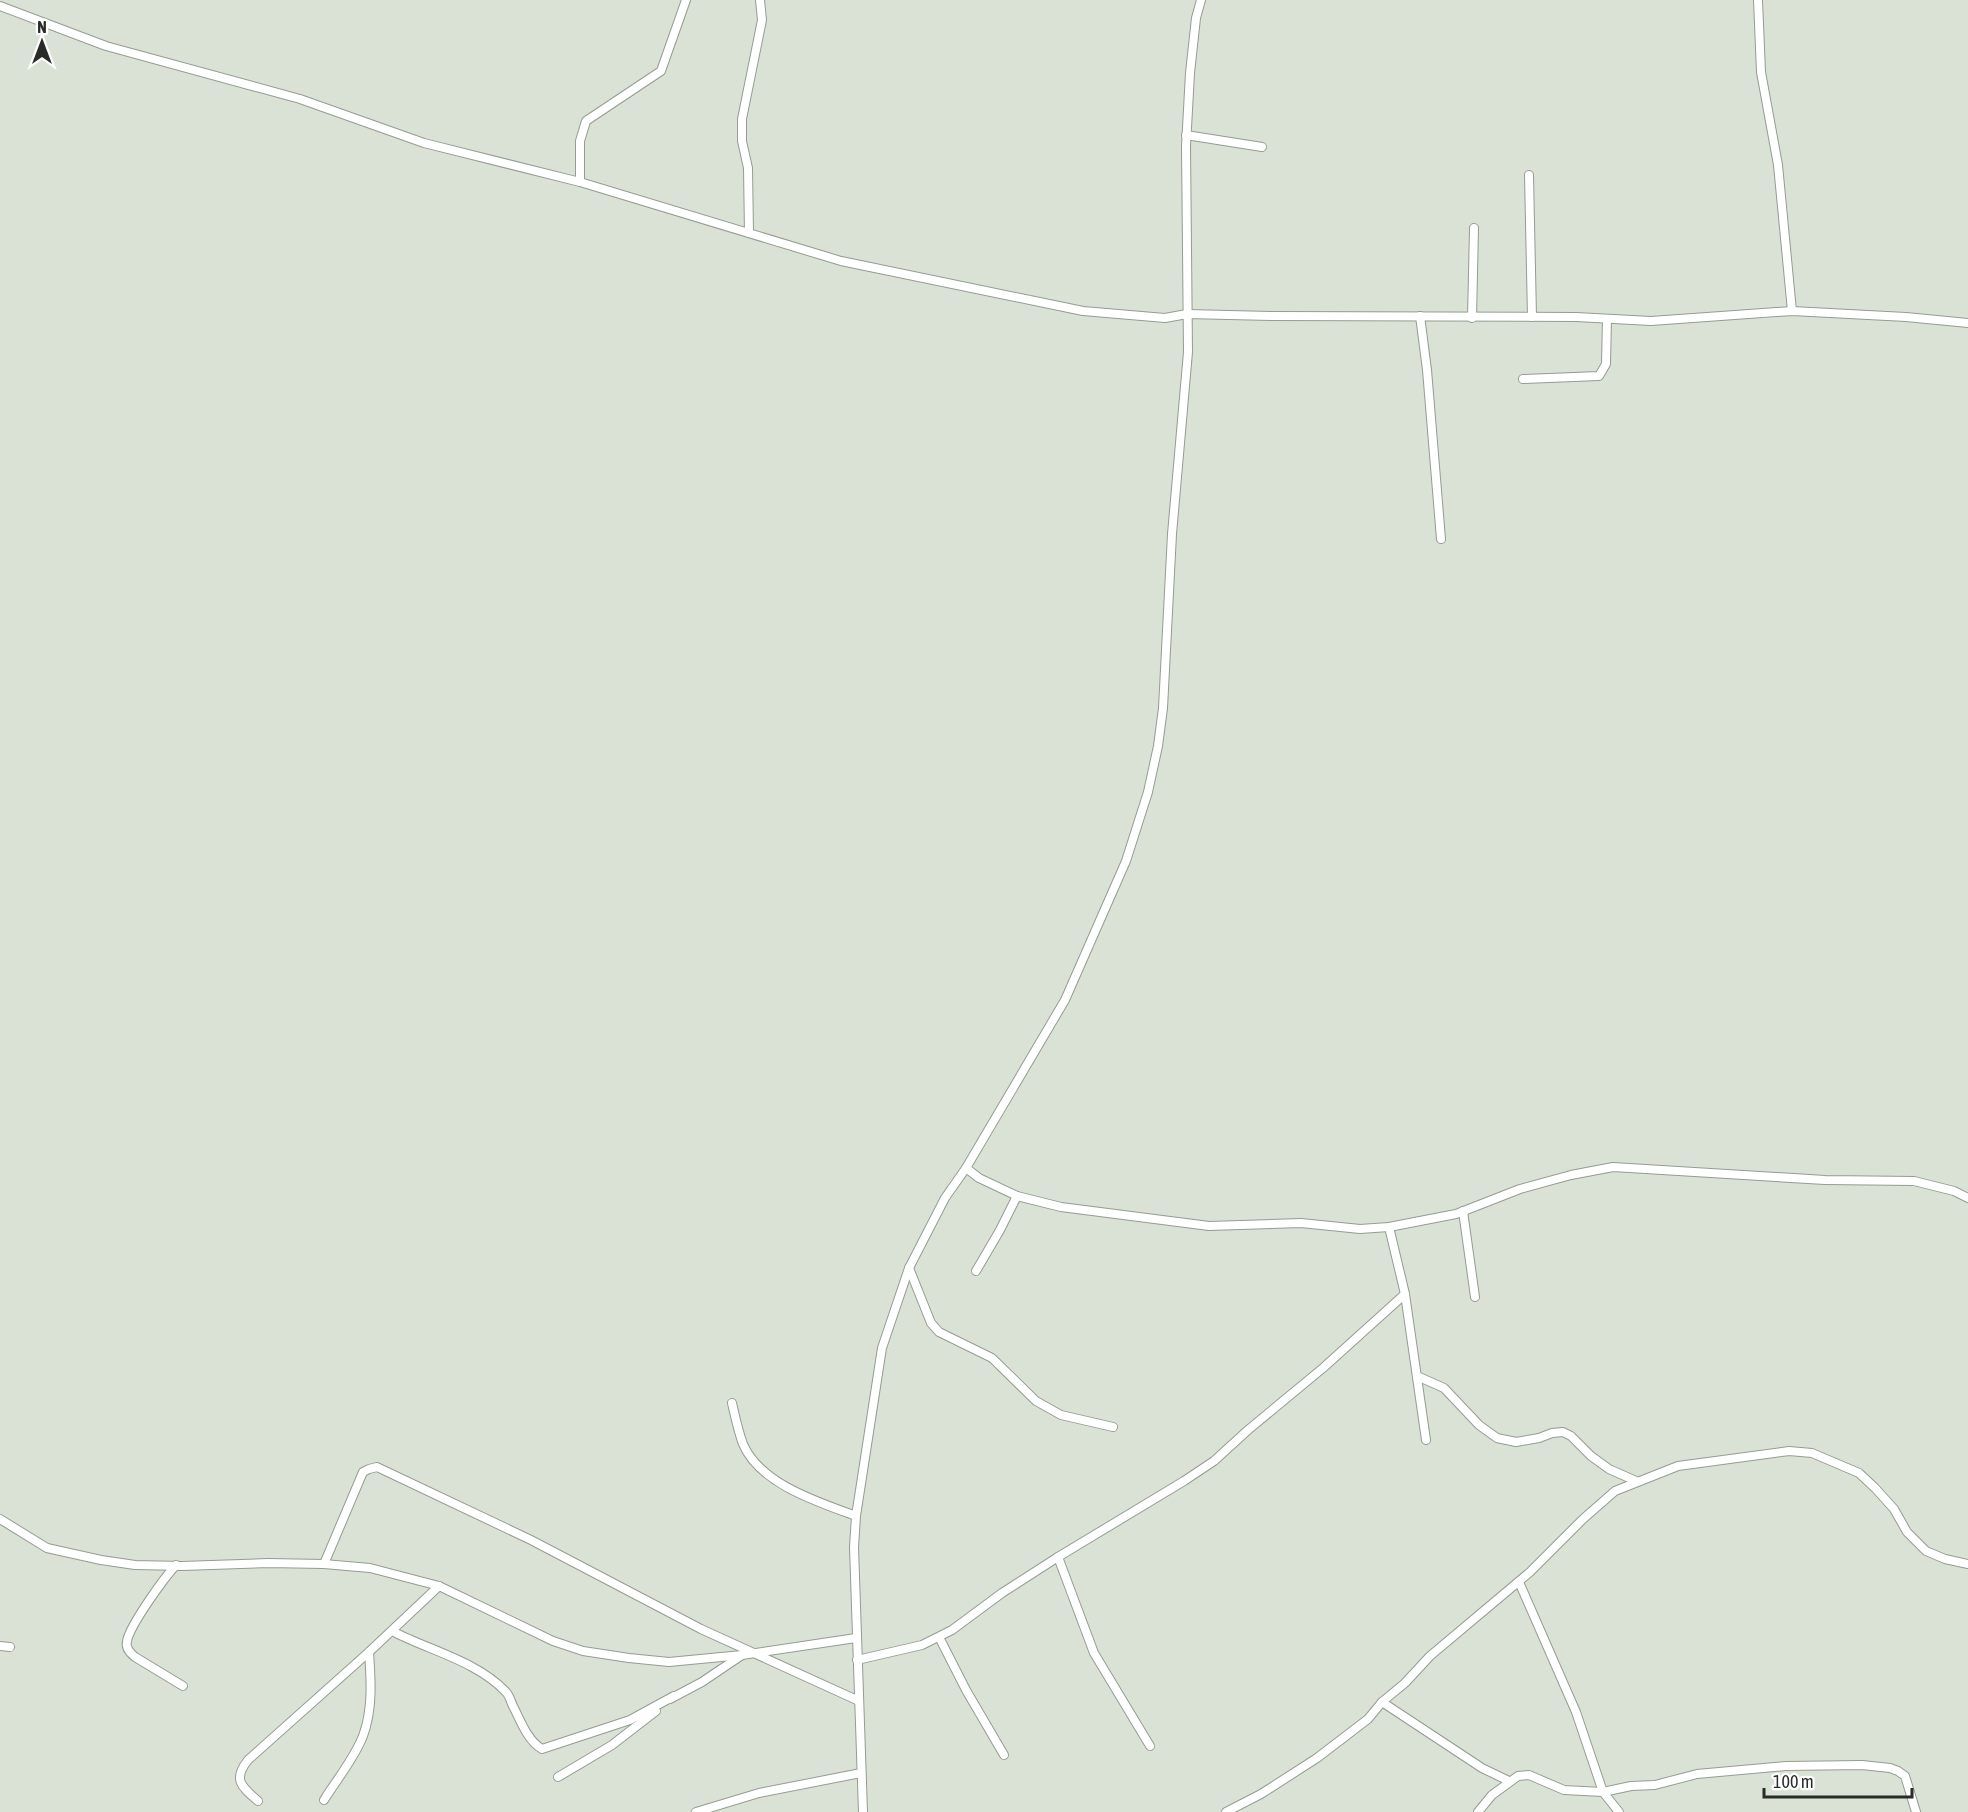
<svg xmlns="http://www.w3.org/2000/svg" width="1968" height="1812" viewBox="0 0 1968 1812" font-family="'Asap Condensed',sans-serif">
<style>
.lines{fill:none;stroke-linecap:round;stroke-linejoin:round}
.street-casing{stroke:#959c91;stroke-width:10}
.street{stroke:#fff;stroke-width:8}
</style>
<rect width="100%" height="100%" fill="#dae2d6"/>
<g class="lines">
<g class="street-casing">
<g id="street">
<path d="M 1758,0 L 1761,72 L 1778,165 L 1792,311"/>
<path d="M 0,6 L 106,46 L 300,99 L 424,143 L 580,182 L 841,261 L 1083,311 L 1165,318 L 1187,314 L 1271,316 L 1576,317 L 1651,321 L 1792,311 L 1906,317 L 1968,323"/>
<path d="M 1186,135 L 1262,147"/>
<path d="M 1529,175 L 1532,317"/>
<path d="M 580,182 L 580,141 L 586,121 L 661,71 L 686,0"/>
<path d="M 749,233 L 748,168 L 742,141 L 742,119 L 762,20 L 760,0"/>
<path d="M 1420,316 L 1427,370 L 1441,539"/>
<path d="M 1472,318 L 1474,228"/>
<path d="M 1523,379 L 1599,376 L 1606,364 L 1607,319"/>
<path d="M 966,1168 L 979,1178 L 1017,1196 L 1061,1207 L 1209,1226 L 1301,1223 L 1360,1229 L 1389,1227 L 1456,1214 L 1520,1189 L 1571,1175 L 1613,1167 L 1825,1180 L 1914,1181 L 1954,1191 L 1968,1198"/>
<path d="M 1463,1211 L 1475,1297"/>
<path d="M 1389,1227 L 1405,1294 L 1426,1440"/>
<path d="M 909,1268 L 931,1323 L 939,1332 L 992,1358 L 1036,1401 L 1061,1415 L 1113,1427"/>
<path d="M 976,1271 L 1000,1230 L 1017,1196"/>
<path d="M 1417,1376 L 1444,1388 L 1479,1425 L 1497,1438 L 1516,1442 L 1539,1438 L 1552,1433 L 1563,1432 L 1571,1436 L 1591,1456 L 1609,1469 L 1636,1481"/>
<path d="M 732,1403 C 735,1416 738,1431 743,1444 C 760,1484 818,1502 856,1516"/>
<path d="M 0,1519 L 47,1548 L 101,1560 L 135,1565 L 182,1566 L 268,1563 L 324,1564 L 370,1568 L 439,1586 L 553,1641 L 583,1651 L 629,1658 L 669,1662 L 742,1655 L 856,1638"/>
<path d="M 1058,1557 L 1094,1653 L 1150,1746"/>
<path d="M 324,1564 L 363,1472 L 369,1469 L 377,1467 L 531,1540 L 701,1629 L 859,1701"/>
<path d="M 176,1565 C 164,1578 130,1625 127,1641 C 125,1648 130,1653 135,1657 L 183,1686"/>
<path d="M 1519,1582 L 1576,1712 L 1603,1792 L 1619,1812"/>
<path d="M 392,1631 C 428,1650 477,1661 506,1692 C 510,1696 511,1703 514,1708 C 521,1722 528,1741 542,1749 L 630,1720 L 674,1696"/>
<path d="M 939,1637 L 966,1690 L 1004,1755"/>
<path d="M 0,1646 L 10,1647"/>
<path d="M 857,1660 L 922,1645 L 952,1630 L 1002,1593 L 1058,1557 L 1184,1481 L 1214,1461 L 1248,1430 L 1323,1368 L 1405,1294"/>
<path d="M 670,1699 L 702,1682 L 742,1655"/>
<path d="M 1382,1702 L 1482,1768 L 1509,1781"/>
<path d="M 558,1777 L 612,1745 L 656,1711"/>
<path d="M 324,1800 C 337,1779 354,1759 363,1736 C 373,1709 371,1680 369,1652"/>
<path d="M 258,1801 C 242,1787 232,1780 248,1760 L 369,1652 L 439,1586"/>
<path d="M 696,1812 L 759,1793 L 861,1773"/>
<path d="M 863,1812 L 854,1547 L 856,1516 L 882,1348 L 909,1268 L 945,1198 L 966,1168 L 1065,1000 L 1126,861 L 1148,792 L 1158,746 L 1163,708 L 1172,534 L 1188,352 L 1186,146 L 1190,73 L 1196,18 L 1201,0"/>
<path d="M 1226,1812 L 1261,1794 L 1317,1758 L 1368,1719 L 1382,1702 L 1405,1683 L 1430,1656 L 1530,1572 L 1583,1519 L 1615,1491 L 1678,1466 L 1789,1451 L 1812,1453 L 1859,1473 L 1875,1488 L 1894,1509 L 1907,1532 L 1926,1551 L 1945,1559 L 1968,1564"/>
<path d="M 1478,1812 L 1492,1795 L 1518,1776 L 1529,1775 L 1564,1790 L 1603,1792 L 1631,1786 L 1655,1785 L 1697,1774 L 1786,1766 L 1862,1765 L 1890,1768 L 1898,1771 L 1905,1776 L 1916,1812"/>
</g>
</g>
<use href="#street" class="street"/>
</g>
<g transform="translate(42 42)" stroke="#ffffff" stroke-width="4.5" paint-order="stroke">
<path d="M0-4.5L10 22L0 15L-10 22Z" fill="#282b27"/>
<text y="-9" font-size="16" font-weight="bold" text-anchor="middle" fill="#282b27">N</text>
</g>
<path d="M1764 1788v9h148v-9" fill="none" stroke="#282b27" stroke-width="3"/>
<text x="1773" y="1788" font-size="18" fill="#282b27" stroke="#ffffff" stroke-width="4.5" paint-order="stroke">100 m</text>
</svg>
